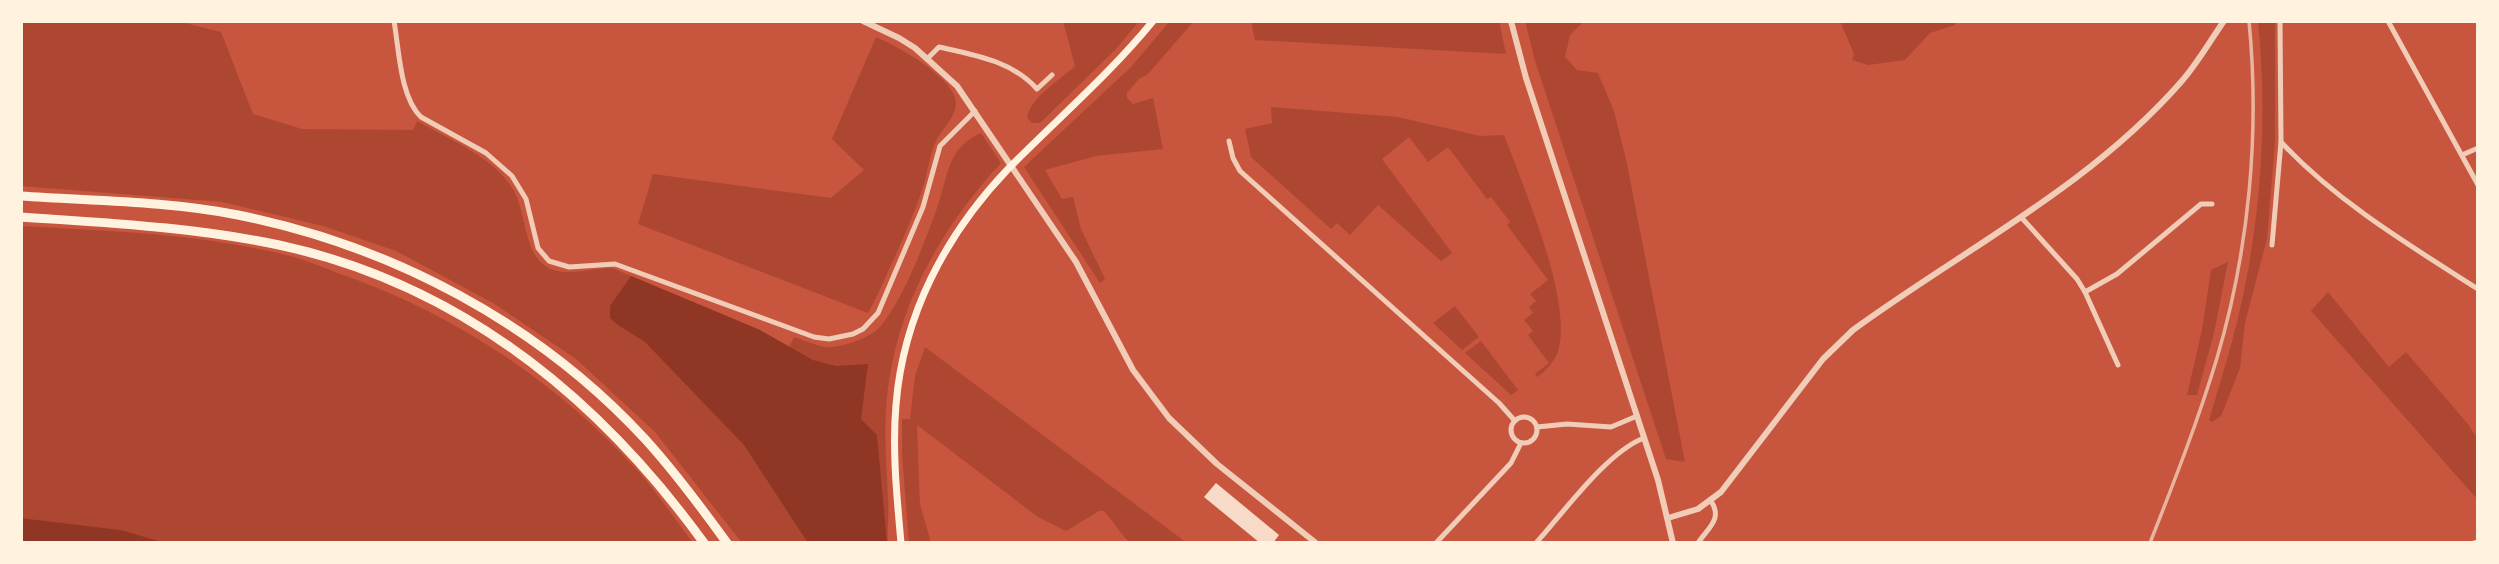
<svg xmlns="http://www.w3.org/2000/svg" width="2499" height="564" viewBox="0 0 2499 564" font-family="Barlow,sans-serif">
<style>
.green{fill:#ae4732}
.water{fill:#8f3625}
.building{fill:#f7dbc8}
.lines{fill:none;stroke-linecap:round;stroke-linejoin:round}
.minor{stroke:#f1ccb7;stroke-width:5}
.tertiary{stroke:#f1ccb7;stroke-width:6}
.secondary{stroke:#fff3e0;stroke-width:7}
.trunk{stroke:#fff3e0;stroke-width:9}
.rail{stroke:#e9b49f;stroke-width:3.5}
</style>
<rect width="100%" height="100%" fill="#c8553d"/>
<g class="green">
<path d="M 21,21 L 177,21 L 221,32 L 253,114 L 302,129 L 413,130 L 417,121 C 448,139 490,155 511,186 C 531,215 519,273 569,272 C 583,272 597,268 612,268 L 760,330 L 789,347 L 794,337 C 804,340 814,345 825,347 C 838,349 870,338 879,328 C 904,299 924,244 937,208 C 949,175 946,149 981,133 L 1001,163 C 937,232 892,315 886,410 C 884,440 887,470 888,500 C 889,515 887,529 888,543 L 742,543 L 655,432 L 576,359 L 493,303 L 396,251 L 323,226 L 222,202 L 21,186 Z"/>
<path d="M 1063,21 L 1139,21 L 1116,49 L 1040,123 L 1032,123 L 1027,117 C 1032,96 1060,80 1075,66 Z"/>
<path d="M 1170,21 L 1194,21 L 1148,74 L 1139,79 L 1127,93 L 1127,98 L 1133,104 L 1153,98 L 1163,149 L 1096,156 L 1045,170 L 1062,199 L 1073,197 L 1081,229 L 1105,279 L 1100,283 L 1024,167 L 1131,67 Z"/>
<path d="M 1251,21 L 1499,21 L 1506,54 L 1255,40 Z"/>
<path d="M 1525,21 L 1584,21 L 1570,35 L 1565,57 L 1577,70 L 1598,73 L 1614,111 L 1626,159 L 1685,462 L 1666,459 L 1535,61 Z"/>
<path d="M 1840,21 L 1955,21 L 1955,25 L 1930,33 L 1905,60 L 1868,65 L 1852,60 L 1854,54 Z"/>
<path d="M 2258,21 L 2275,21 L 2275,141 L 2267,239 L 2245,323 L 2240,368 L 2221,416 L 2212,422 L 2209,420 C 2219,386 2230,352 2238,318 C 2261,222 2268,119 2258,21 Z"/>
<path d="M 876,37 C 897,46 949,75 955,98 C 960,114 942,128 936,141 C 929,156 928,172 923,187 C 911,224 893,260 877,296 L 868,313 L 638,224 L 653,174 L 831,198 L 864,170 L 832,139 Z"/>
<path d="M 1271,107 L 1398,117 L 1480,136 L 1504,135 C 1523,186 1571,296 1559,348 C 1556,360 1547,370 1537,377 L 1535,374 L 1549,363 L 1528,335 L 1533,331 L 1524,320 L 1533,313 L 1529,307 L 1536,301 L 1530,294 L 1548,280 L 1507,225 L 1510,222 L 1491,197 L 1487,199 L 1448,147 L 1428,162 L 1409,137 L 1382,159 L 1452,253 L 1441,261 L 1378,205 L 1350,235 L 1337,223 L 1331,229 L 1251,157 L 1245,129 L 1272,123 Z"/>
<path d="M 21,226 C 111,231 203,234 290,256 C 305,260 320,266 335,272 C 452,312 555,380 638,471 C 658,494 675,519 693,543 L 166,543 L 121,530 L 21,518 Z"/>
<path d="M 2228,262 L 2214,333 L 2197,395 L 2187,395 L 2202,330 L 2211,270 Z"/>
<path d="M 2328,292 L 2389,367 L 2406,352 L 2468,424 L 2478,440 L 2478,500 L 2311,311 Z"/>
<path d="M 1455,306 L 1479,337 L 1462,350 L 1433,323 Z"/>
<path d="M 1481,341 L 1518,390 L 1511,395 L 1465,353 Z"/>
<path d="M 925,347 L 1187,543 L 1132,543 L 1126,539 L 1104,511 L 1099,511 L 1066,531 L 1038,517 L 917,425 L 920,504 L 931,543 L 909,543 L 902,454 L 902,419 L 910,419 L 915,376 Z"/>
</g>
<g class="water">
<path d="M 631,276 L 760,330 L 813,360 L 836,366 L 868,364 L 861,419 L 877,435 L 887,543 L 808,543 L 744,445 L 645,342 L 618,325 L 610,318 L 610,306 Z"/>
<path d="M 21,518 L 121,530 L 166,543 L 21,543 Z"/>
</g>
<path class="building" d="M 1216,483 L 1279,535 L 1273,543 L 1260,543 L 1204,497 Z"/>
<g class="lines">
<g class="minor">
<path d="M 394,21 C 399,49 400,97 421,117 L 486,153 L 512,176 L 526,199 L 538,248 L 549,261 L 569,267 L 615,264 L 814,337 L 829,339 L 853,334 L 863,329 L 878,313 L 923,207 L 940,146 L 975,111"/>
<path d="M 2388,21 L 2478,185"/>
<path d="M 928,58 L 939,47 C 975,55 1012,61 1037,89 L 1052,75"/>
<path d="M 1229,141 L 1233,158 L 1240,171 L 1499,403 L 1515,421"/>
<path d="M 2281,142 C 2337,202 2409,245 2478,289"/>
<path d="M 2462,155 L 2478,148"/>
<path d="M 2021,217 L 2077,279 L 2085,292 L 2118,365"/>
<path d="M 2272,245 L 2281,142 L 2280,21"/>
<path d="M 2085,292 L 2117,274 L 2201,204 L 2212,204"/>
<circle cx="1524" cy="430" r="13"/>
<path d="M 1537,427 L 1567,424 L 1611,427 L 1637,416"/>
<path d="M 1436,543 L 1511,463 L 1521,443"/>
<path d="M 1536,543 C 1564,512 1607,452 1644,438"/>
<path d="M 1698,543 C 1708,528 1723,519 1711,501"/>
<path d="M 2474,543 L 2478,542"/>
</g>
<g class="tertiary">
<path d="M 863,21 L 899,38 L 915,48 L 957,86 L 1076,262 L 1133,370 L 1169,418 L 1217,464 L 1316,543"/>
<path d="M 1511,21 L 1526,78 L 1658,480 L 1673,543"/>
<path d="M 1668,518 L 1698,509 L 1721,492 L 1823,359 L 1853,330 C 1964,249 2089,187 2181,82 C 2197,64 2210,41 2224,21"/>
</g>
<path class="secondary" d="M 901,543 C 897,498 892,450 896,405 C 903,315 946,234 1008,169 C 1056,120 1109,75 1153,21"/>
<g class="trunk">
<path d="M 21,196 C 93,201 167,201 238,215 C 392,246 538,323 645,439 C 675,472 701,507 727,543"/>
<path d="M 21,217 C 108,223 194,227 279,245 C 459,284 598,397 704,543"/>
</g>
<path class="rail" d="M 2150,543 C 2174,482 2198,421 2217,358 C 2249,250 2260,133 2249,21"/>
</g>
<rect width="2499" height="564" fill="none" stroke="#fff3e0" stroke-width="46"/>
</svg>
